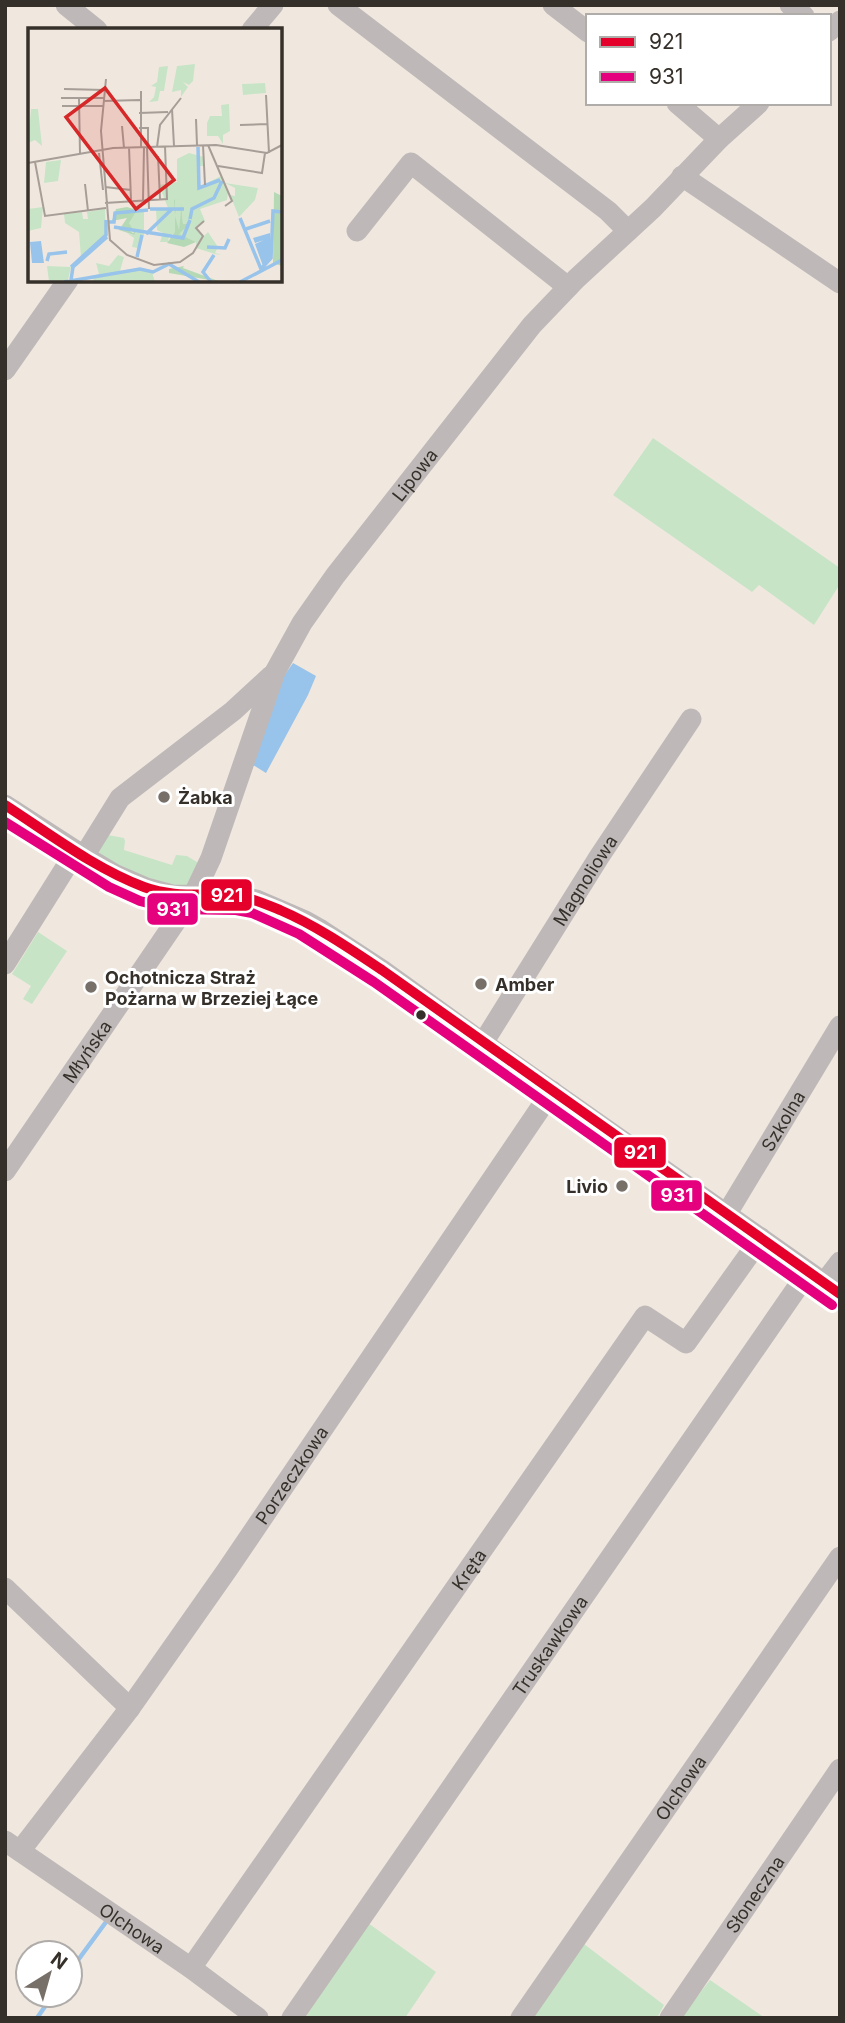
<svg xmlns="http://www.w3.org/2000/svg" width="845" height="2023" viewBox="0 0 845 2023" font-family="Inter,sans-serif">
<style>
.green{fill:#c8e4c6}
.water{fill:#98c3ea}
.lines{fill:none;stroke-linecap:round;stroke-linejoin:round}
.stream{stroke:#98c3ea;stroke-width:4.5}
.minor{stroke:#beb9b8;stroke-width:21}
.bus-1-casing{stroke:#fff;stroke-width:16}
.bus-2-casing{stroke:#fff;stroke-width:16}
.bus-1{stroke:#e4002b;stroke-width:10}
.bus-2{stroke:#e5007d;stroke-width:10}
.poi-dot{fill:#777069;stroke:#fff;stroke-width:2.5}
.bus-dot{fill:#36302a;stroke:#fff;stroke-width:2.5}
.labels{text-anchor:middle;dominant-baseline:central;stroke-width:6;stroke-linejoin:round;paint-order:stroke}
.street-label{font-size:18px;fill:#36302a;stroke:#fff}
.poi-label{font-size:18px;font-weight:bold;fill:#36302a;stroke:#fff;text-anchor:start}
.inset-river{fill:none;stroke:#98c3ea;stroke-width:3.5}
.inset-road{fill:none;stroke:#a69e97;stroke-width:2}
.view{fill:#d62828;fill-opacity:0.15;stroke:#d62828;stroke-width:3.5}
.inset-edge{fill:none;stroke:#36302a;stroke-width:3.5}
.line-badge{stroke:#fff;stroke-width:2.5}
.badge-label{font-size:19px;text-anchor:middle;font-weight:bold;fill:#fff}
</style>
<rect width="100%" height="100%" fill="#f0e8df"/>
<g class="green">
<path d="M 653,438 L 840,568 L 840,584 L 814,625 L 759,585 L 752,592 L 613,495 Z"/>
<path d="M 108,835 L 124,838 L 125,841 L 124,850 L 172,865 L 176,855 L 187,856 L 197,862 L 199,873 L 189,885 L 165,886 L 103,858 L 98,851 Z"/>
<path d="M 38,932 L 67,951 L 32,1004 L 23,999 L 31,986 L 12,974 Z"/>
<path d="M 368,1923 L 436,1972 L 405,2018 L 305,2018 Z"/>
<path d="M 584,1944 L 664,2005 L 657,2018 L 526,2018 Z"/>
<path d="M 710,1980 L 765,2018 L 680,2018 Z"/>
</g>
<path class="water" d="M 293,663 L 316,676 L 308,695 L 266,773 L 253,765 L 284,676 Z"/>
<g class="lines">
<g class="stream">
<path d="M 70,1971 L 106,1922"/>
<path d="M 37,2018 L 53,1995"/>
</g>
<g class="minor">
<path d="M 66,5 L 97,30"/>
<path d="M 338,5 L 608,211 L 628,231"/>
<path d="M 553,5 L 588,32"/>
<path d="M 790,5 L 804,16"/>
<path d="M 252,30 L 273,5"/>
<path d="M 829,31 L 840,21"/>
<path d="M 677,103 L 719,139"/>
<path d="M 682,176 L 840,283"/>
<path d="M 357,231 L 411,163 L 568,287"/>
<path d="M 5,370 L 68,280"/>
<path d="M 5,805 L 84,856 L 116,875 L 146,888 L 172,895 L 238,896 L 256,900 L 305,921 L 321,930 L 382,970 L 483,1043 L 840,1294"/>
<path d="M 84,856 L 120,798 L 233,711 L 271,676"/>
<path d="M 5,964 L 76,851"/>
<path id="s1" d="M 483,1043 L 599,857 L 691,719"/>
<path id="s2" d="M 5,1171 L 193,896 L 211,858 L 275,672 L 302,623 L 335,576 L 532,325 L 576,279 L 653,208 L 719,139 L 759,103"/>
<path id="s3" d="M 726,1215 L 840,1026"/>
<path d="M 824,1283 L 840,1262"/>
<path d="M 5,1588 L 130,1708"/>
<path id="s4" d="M 5,1841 L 191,1968 L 258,2018"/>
<path id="s5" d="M 20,1851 L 130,1708 L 227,1570 L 552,1091"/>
<path id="s6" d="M 191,1968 L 645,1316 L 686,1343 L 761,1238"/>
<path id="s7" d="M 292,2018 L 808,1272"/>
<path id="s8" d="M 521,2018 L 840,1557"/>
<path id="s9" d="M 670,2018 L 840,1769"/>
</g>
<g class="bus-1-casing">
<path id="bus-1" d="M 5,805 C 50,834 94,868 144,887 C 176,899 207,892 240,896 C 254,899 267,905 280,910 C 317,926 349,948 382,970 L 840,1294"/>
</g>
<g class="bus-2-casing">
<path id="bus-2" d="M 5,822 L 109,887 L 140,901 L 171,909 L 236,910 L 252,913 L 299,934 L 374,982 L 832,1305"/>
</g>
<use href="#bus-1" class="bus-1"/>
<use href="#bus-2" class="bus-2"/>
</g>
<g class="poi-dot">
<circle cx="164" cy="797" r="7"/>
<circle cx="481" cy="984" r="7"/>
<circle cx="91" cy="987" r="7"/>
<circle cx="622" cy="1186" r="7"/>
</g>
<circle class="bus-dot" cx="421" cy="1015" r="6"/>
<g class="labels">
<g class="street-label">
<text stroke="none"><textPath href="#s2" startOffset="814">Lipowa</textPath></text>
<text stroke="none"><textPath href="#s1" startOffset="192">Magnoliowa</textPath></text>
<text stroke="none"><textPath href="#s2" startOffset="145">Młyńska</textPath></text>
<text stroke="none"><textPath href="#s3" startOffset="110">Szkolna</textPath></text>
<text stroke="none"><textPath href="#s5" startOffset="464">Porzeczkowa</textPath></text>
<text stroke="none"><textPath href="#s6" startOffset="486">Kręta</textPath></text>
<text stroke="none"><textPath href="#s7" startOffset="453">Truskawkowa</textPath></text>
<text stroke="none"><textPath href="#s8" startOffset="280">Olchowa</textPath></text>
<text stroke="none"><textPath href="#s9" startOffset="150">Słoneczna</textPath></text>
<text stroke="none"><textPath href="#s4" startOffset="154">Olchowa</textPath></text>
</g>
<g class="poi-label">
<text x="178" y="797">Żabka</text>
<text x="105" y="977">Ochotnicza Straż<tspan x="105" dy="21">Pożarna w Brzeziej Łące</tspan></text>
<text x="495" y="984">Amber</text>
<text x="608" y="1186" text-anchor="end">Livio</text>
</g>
</g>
<g transform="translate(28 28)">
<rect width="254" height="254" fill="#f0e8df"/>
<path d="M 167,36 L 165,53 L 161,57 L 155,54 L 160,59 L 153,69 L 153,62 L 144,64 L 149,38 ZM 140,38 L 136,63 L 132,63 L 130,73 L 121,74 L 126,69 L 128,59 L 123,58 L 129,54 L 131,39 ZM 237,55 L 238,65 L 215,67 L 214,56 ZM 201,76 L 202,103 L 195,107 L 195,116 L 190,108 L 179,108 L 179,95 L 182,88 L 194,88 L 193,77 ZM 3,81 L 10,81 L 14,118 L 7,112 L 0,115 ZM 161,125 L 176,129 L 176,138 L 170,138 L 171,159 L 193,148 L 200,164 L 199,172 L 172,181 L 177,193 L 168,199 L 175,209 L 180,204 L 190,219 L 187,225 L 194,227 L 187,226 L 168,220 L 168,214 L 150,206 L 161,195 L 155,196 L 154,186 L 151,203 L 141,208 L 140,214 L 132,214 L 135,205 L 129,202 L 128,181 L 140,180 L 131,157 L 149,154 L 149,131 ZM 33,132 L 30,153 L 16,155 L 18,134 ZM 197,155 L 230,160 L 227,172 L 211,189 L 202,167 L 207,168 L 207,160 ZM 15,179 L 13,200 L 0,203 L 0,181 ZM 77,181 L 78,206 L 53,230 L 51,204 L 37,195 L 36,186 L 54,184 L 55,191 L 60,191 L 59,184 ZM 116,182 L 116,207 L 110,220 L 104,219 L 106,210 L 99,205 L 105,207 L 109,204 L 99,201 L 101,195 L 105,184 ZM 90,227 L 96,229 L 92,243 L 117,242 L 124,244 L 127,254 L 65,254 L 66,247 L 42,254 L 71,246 L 68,235 L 81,238 ZM 19,238 L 43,239 L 40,252 L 21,254 Z" fill="#c8e4c6"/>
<path d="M 246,164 L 254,168 L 254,238 L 245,235 ZM 152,171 L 147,172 L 147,180 L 153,181 L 153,175 L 155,196 L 162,195 L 151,206 L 168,214 L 156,219 L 139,215 L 147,204 L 147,188 L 151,202 L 153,183 L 148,182 L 147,186 L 146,172 ZM 99,179 L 109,182 L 101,195 L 104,200 L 99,201 L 105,205 L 110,201 L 106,207 L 91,202 L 99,190 L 84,193 L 88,181 ZM 156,238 L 155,240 L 193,254 L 141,245 L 141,241 Z" fill="#b5d9b5"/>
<path d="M 242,205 L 242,229 L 235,238 L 227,216 L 236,212 L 227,215 L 225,210 ZM 13,213 L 16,235 L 4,235 L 2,214 Z" fill="#98c3ea"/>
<path class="inset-river" d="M 170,119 L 171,160 L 192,152M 122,181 L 156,181M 212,190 L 233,241 L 243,230 L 245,183 L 254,184M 162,191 L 164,181 L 186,170 L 194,153M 81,194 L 86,194 L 87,185 L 120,182M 86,199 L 155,210 L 162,192M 218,201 L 242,193M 118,206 L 144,181M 179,219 L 197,220 L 201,211M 109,229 L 114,207M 19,233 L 21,226 L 39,224M 43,239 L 78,207 L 78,192M 43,252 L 45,239 L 79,209M 36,254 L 112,241 L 125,244 L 141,236 L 171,254M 183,254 L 175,244 L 186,227M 212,254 L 254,232"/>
<path class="inset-road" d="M 78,51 L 73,103 L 82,212 L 99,227 L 126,237 L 152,234 L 165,225 L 175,208 L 168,200 L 176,193M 36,61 L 77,62M 238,67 L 241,125M 33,70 L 76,70M 51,70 L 52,126M 75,73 L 112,72M 34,78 L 75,78M 144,81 L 146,118M 111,85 L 140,84M 168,91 L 169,117M 212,97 L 239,96M 94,98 L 96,120M 111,100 L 120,100 L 120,119M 175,117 L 177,157M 180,117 L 204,173 L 197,178M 101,119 L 103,172M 113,119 L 113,63M 119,119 L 121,181M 129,119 L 132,97 L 153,70M 71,125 L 75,162M 130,128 L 132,171M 7,134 L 17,188 L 78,180M 0,135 L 85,120 L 188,117 L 239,125 L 254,117M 190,138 L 234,145 L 237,125M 57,156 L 60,183M 77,159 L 103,162M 115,172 L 116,119M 77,175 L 139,171 L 137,118"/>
<path class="view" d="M 77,60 L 146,152 L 108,181 L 38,89 Z"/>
<rect width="254" height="254" class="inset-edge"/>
</g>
<g class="line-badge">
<rect x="200" y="878" width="53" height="34" rx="7" fill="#e4002b"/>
<rect x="146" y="892" width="53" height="34" rx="7" fill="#e5007d"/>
<rect x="613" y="1136" width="54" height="33" rx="7" fill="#e4002b"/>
<rect x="650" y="1179" width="53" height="33" rx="7" fill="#e5007d"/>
</g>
<g class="badge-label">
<text x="227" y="902">921</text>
<text x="173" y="916">931</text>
<text x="640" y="1159">921</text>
<text x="677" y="1202">931</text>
</g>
<rect width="845" height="2023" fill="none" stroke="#36302a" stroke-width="14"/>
<rect x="586" y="14" width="245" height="91" fill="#ffffff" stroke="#afacaa" stroke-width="2"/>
<rect x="600" y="37" width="35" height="10" fill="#e4002b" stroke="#afacaa" stroke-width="2"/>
<text x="649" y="49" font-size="21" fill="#36302a">921</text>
<rect x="600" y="72" width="35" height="10" fill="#e5007d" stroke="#afacaa" stroke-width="2"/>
<text x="649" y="84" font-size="21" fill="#36302a">931</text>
<g transform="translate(49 1974) rotate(37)"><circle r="33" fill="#ffffff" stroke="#afacaa" stroke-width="2"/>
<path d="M0-5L12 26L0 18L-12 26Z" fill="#777069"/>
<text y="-10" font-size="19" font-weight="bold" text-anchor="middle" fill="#36302a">N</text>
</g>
</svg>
